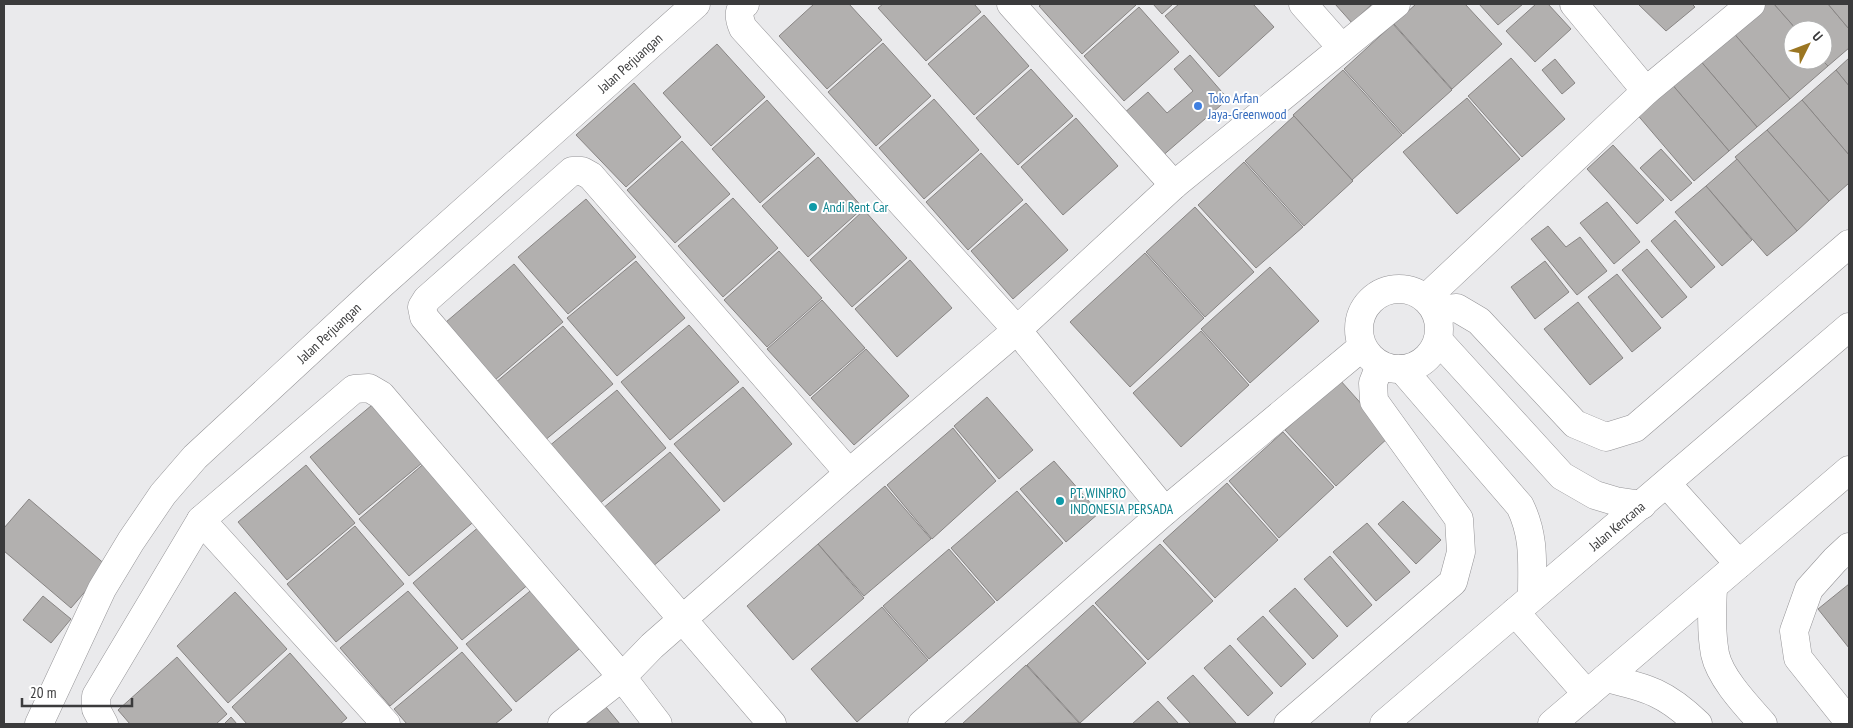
<svg xmlns="http://www.w3.org/2000/svg" width="1853" height="728" viewBox="0 0 1853 728" font-family="'PT Sans Narrow',sans-serif">
<style>
.building{fill:#b2b0af;stroke:#888584}
.lines{fill:none;stroke-linecap:round;stroke-linejoin:round}
.minor-casing{stroke:#959497;stroke-width:29}
.minor{stroke:#fff;stroke-width:28}
.shop-dot{fill:#3f7fe0;stroke:#fff;stroke-width:2}
.culture-dot{fill:#0f9aa8;stroke:#fff;stroke-width:2}
.labels{text-anchor:middle;dominant-baseline:central;stroke-width:4;stroke-linejoin:round;paint-order:stroke}
.street-label{font-size:14px;fill:#3b3b3c;stroke:#fff}
.shop-label{font-size:14px;fill:#366cbe;stroke:#fff;text-anchor:start}
.culture-label{font-size:14px;fill:#0d838f;stroke:#fff;text-anchor:start}
</style>
<rect width="100%" height="100%" fill="#eaeaec"/>
<g class="building">
<path d="M 814,4 L 849,4 L 882,40 L 827,89 L 779,36 Z"/>
<path d="M 883,4 L 974,4 L 981,12 L 926,61 L 878,8 Z"/>
<path d="M 1042,4 L 1136,4 L 1136,5 L 1082,54 L 1039,6 Z"/>
<path d="M 1153,4 L 1173,4 L 1162,14 Z"/>
<path d="M 1179,4 L 1253,4 L 1274,27 L 1219,77 L 1165,16 Z"/>
<path d="M 1335,4 L 1372,4 L 1352,23 Z"/>
<path d="M 1416,4 L 1465,4 L 1502,44 L 1452,89 L 1394,24 Z"/>
<path d="M 1479,4 L 1523,4 L 1498,25 Z"/>
<path d="M 1536,4 L 1548,4 L 1571,29 L 1535,62 L 1506,31 Z"/>
<path d="M 1638,4 L 1692,4 L 1695,7 L 1666,31 Z"/>
<path d="M 1762,4 L 1774,4 L 1797,30 L 1793,30 L 1793,60 L 1822,60 L 1828,66 L 1790,99 L 1731,30 Z"/>
<path d="M 1774,4 L 1828,4 L 1849,29 L 1849,48 L 1828,66 L 1822,60 L 1823,30 L 1797,30 Z"/>
<path d="M 1828,4 L 1849,4 L 1849,29 Z"/>
<path d="M 1139,7 L 1179,52 L 1124,101 L 1084,56 Z"/>
<path d="M 984,15 L 1029,66 L 974,115 L 928,64 Z"/>
<path d="M 1393,24 L 1452,90 L 1403,134 L 1344,69 Z"/>
<path d="M 1731,30 L 1790,99 L 1757,127 L 1698,58 Z"/>
<path d="M 883,43 L 931,96 L 876,146 L 828,92 Z"/>
<path d="M 717,44 L 765,97 L 711,146 L 663,93 Z"/>
<path d="M 1190,55 L 1228,99 L 1160,158 L 1123,114 L 1148,92 L 1167,113 L 1193,91 L 1174,69 Z"/>
<path d="M 1511,58 L 1565,119 L 1522,157 L 1468,96 Z"/>
<path d="M 1698,58 L 1757,127 L 1729,151 L 1670,82 Z"/>
<path d="M 1849,58 L 1849,86 L 1836,70 Z"/>
<path d="M 1555,59 L 1575,83 L 1562,94 L 1542,70 Z"/>
<path d="M 1031,69 L 1073,116 L 1018,165 L 976,118 Z"/>
<path d="M 1343,70 L 1402,135 L 1352,180 L 1293,115 Z"/>
<path d="M 1836,70 L 1849,86 L 1849,155 L 1802,100 Z"/>
<path d="M 1670,82 L 1729,151 L 1694,181 L 1635,112 Z"/>
<path d="M 634,83 L 681,137 L 626,187 L 576,135 Z"/>
<path d="M 1467,98 L 1520,159 L 1457,214 L 1403,152 Z"/>
<path d="M 934,99 L 979,150 L 924,199 L 879,148 Z"/>
<path d="M 767,100 L 815,154 L 760,203 L 712,149 Z"/>
<path d="M 1802,100 L 1849,155 L 1849,183 L 1829,201 L 1767,130 Z"/>
<path d="M 1294,116 L 1353,181 L 1304,226 L 1245,161 Z"/>
<path d="M 1076,118 L 1118,166 L 1063,215 L 1021,167 Z"/>
<path d="M 1767,130 L 1829,201 L 1797,231 L 1735,157 Z"/>
<path d="M 682,141 L 730,194 L 675,243 L 627,190 Z"/>
<path d="M 1613,145 L 1664,200 L 1637,224 L 1587,169 Z"/>
<path d="M 1661,149 L 1692,183 L 1671,201 L 1640,168 Z"/>
<path d="M 981,153 L 1023,200 L 968,250 L 926,202 Z"/>
<path d="M 818,157 L 863,208 L 808,257 L 762,206 Z"/>
<path d="M 1737,159 L 1797,231 L 1767,256 L 1706,186 Z"/>
<path d="M 1244,162 L 1303,227 L 1256,268 L 1198,205 Z"/>
<path d="M 1706,186 L 1752,240 L 1722,266 L 1675,212 Z"/>
<path d="M 733,198 L 778,248 L 723,297 L 678,246 Z"/>
<path d="M 586,199 L 636,257 L 568,314 L 518,257 Z"/>
<path d="M 1607,202 L 1640,242 L 1614,264 L 1580,223 Z"/>
<path d="M 1026,203 L 1068,250 L 1013,299 L 971,251 Z"/>
<path d="M 1195,207 L 1254,272 L 1205,317 L 1146,252 Z"/>
<path d="M 864,210 L 907,258 L 852,307 L 810,260 Z"/>
<path d="M 1675,220 L 1715,267 L 1691,288 L 1651,241 Z"/>
<path d="M 1548,226 L 1566,247 L 1580,237 L 1607,271 L 1577,295 L 1531,239 Z"/>
<path d="M 1647,249 L 1687,297 L 1662,318 L 1622,270 Z"/>
<path d="M 779,251 L 822,298 L 767,347 L 724,300 Z"/>
<path d="M 1145,253 L 1204,318 L 1130,387 L 1070,322 Z"/>
<path d="M 910,260 L 952,308 L 897,357 L 855,309 Z"/>
<path d="M 636,261 L 685,318 L 617,376 L 567,318 Z"/>
<path d="M 1545,261 L 1569,292 L 1535,319 L 1511,287 Z"/>
<path d="M 514,264 L 563,322 L 495,380 L 446,322 Z"/>
<path d="M 1270,267 L 1319,321 L 1250,383 L 1201,329 Z"/>
<path d="M 1617,274 L 1661,328 L 1632,352 L 1588,297 Z"/>
<path d="M 822,300 L 865,348 L 810,396 L 767,349 Z"/>
<path d="M 1578,302 L 1623,358 L 1590,385 L 1544,329 Z"/>
<path d="M 689,325 L 739,382 L 670,440 L 621,382 Z"/>
<path d="M 563,326 L 613,384 L 544,441 L 495,383 Z"/>
<path d="M 1201,331 L 1249,385 L 1181,447 L 1133,393 Z"/>
<path d="M 866,349 L 909,396 L 854,445 L 811,398 Z"/>
<path d="M 1340,380 L 1390,436 L 1336,486 L 1285,430 Z"/>
<path d="M 743,387 L 792,444 L 724,502 L 674,444 Z"/>
<path d="M 617,390 L 666,448 L 598,505 L 548,447 Z"/>
<path d="M 987,397 L 1033,450 L 999,479 L 954,426 Z"/>
<path d="M 378,400 L 428,458 L 359,515 L 310,457 Z"/>
<path d="M 953,428 L 996,481 L 932,539 L 887,485 Z"/>
<path d="M 1283,432 L 1334,487 L 1279,538 L 1229,481 Z"/>
<path d="M 670,452 L 720,510 L 652,567 L 602,509 Z"/>
<path d="M 427,461 L 477,519 L 409,576 L 359,519 Z"/>
<path d="M 1054,461 L 1099,513 L 1066,542 L 1020,489 Z"/>
<path d="M 306,465 L 355,523 L 287,580 L 238,522 Z"/>
<path d="M 1227,483 L 1278,540 L 1215,598 L 1163,541 Z"/>
<path d="M 885,486 L 931,539 L 864,596 L 818,544 Z"/>
<path d="M 1017,491 L 1063,543 L 997,601 L 951,548 Z"/>
<path d="M 29,499 L 107,566 L 71,608 L 4,551 L 4,528 Z"/>
<path d="M 1403,501 L 1441,540 L 1416,564 L 1378,524 Z"/>
<path d="M 1367,523 L 1410,572 L 1376,601 L 1333,552 Z"/>
<path d="M 481,525 L 530,583 L 462,640 L 413,583 Z"/>
<path d="M 355,526 L 404,584 L 336,642 L 287,584 Z"/>
<path d="M 818,544 L 864,598 L 793,660 L 747,606 Z"/>
<path d="M 1160,544 L 1213,601 L 1148,660 L 1095,603 Z"/>
<path d="M 949,549 L 995,602 L 929,659 L 883,606 Z"/>
<path d="M 1330,556 L 1372,605 L 1347,627 L 1304,579 Z"/>
<path d="M 1849,584 L 1849,648 L 1818,609 Z"/>
<path d="M 535,587 L 584,645 L 516,702 L 466,644 Z"/>
<path d="M 1295,588 L 1338,636 L 1313,659 L 1269,611 Z"/>
<path d="M 408,591 L 458,648 L 390,706 L 340,648 Z"/>
<path d="M 235,592 L 287,649 L 228,703 L 177,646 Z"/>
<path d="M 43,596 L 71,619 L 51,643 L 23,620 Z"/>
<path d="M 1093,605 L 1146,663 L 1080,723 L 1027,665 Z"/>
<path d="M 882,607 L 928,660 L 857,722 L 811,669 Z"/>
<path d="M 1263,616 L 1306,664 L 1281,687 L 1237,639 Z"/>
<path d="M 1230,645 L 1273,693 L 1248,716 L 1204,668 Z"/>
<path d="M 462,652 L 512,710 L 495,724 L 407,724 L 394,709 Z"/>
<path d="M 290,653 L 347,718 L 340,724 L 247,724 L 232,707 Z"/>
<path d="M 177,657 L 227,714 L 216,724 L 130,724 L 118,710 Z"/>
<path d="M 1026,665 L 1079,723 L 962,724 Z"/>
<path d="M 1193,675 L 1236,723 L 1234,724 L 1191,724 L 1167,698 Z"/>
<path d="M 1158,701 L 1179,724 L 1132,724 Z"/>
<path d="M 606,707 L 620,724 L 586,724 Z"/>
<path d="M 231,717 L 237,724 L 224,724 Z"/>
</g>
<g class="lines">
<g class="minor-casing">
<g id="minor">
<path d="M 745,4 C 737,11 739,19 743,28 L 1017,330 L 1165,511"/>
<path d="M 1011,4 L 1174,185"/>
<path d="M 1303,4 L 1342,48"/>
<path d="M 1574,4 L 1646,91"/>
<circle cx="1399" cy="329" r="40"/>
<path d="M 1426,298 L 1646,91 L 1751,4"/>
<path d="M 1435,310 L 1457,308 L 1479,321 L 1575,424 L 1606,437 L 1635,428 L 1849,244"/>
<path d="M 1438,340 L 1562,476 L 1595,495 L 1615,501 L 1642,505"/>
<path d="M 1402,369 L 1520,506 C 1535,537 1532,563 1532,597"/>
<path d="M 1667,484 L 1739,564"/>
<path d="M 201,520 L 386,724"/>
<path d="M 1849,547 L 1835,560 L 1809,589 L 1794,631 L 1798,658 L 1849,722"/>
<path d="M 1713,587 C 1712,609 1711,632 1715,654 C 1720,678 1747,706 1763,724"/>
<path d="M 1515,612 L 1587,694"/>
<path d="M 1606,678 C 1648,688 1666,693 1698,724"/>
<path d="M 39,724 L 102,589 L 131,541 L 163,494 L 195,457 L 382,284 L 696,4"/>
<path d="M 104,724 L 96,709 L 96,696 L 201,520 L 354,389 L 369,388 L 381,395 L 622,677 L 658,724"/>
<path d="M 562,724 L 622,677 L 652,646 L 849,473 L 1017,330 L 1174,185 L 1396,4"/>
<path d="M 772,724 L 424,317 L 422,307 L 427,299 L 572,171 L 582,171 L 591,176 L 849,473"/>
<path d="M 922,724 L 1165,511 L 1362,347"/>
<path d="M 1288,724 L 1453,582 L 1461,552 L 1459,519 L 1374,401 L 1373,383 L 1380,365"/>
<path d="M 1384,724 L 1849,327"/>
<path d="M 1552,724 L 1849,470"/>
</g>
</g>
<use href="#minor" class="minor"/>
</g>
<circle class="shop-dot" cx="1198" cy="106" r="5"/>
<g class="culture-dot">
<circle cx="813" cy="207" r="5"/>
<circle cx="1060" cy="501" r="5"/>
</g>
<g class="labels">
<g class="street-label">
<text transform="translate(630 63) rotate(-42)">Jalan Perjuangan</text>
<text transform="translate(329 333) rotate(-43)">Jalan Perjuangan</text>
<text transform="translate(1617 526) rotate(-40)">Jalan Kencana</text>
</g>
<g class="shop-label">
<text x="1208" y="98">Toko Arfan<tspan x="1208" dy="16">Jaya-Greenwood</tspan></text>
</g>
<g class="culture-label">
<text x="823" y="207">Andi Rent Car</text>
<text x="1070" y="493">PT. WINPRO<tspan x="1070" dy="16">INDONESIA PERSADA</tspan></text>
</g>
</g>
<rect width="1853" height="728" fill="none" stroke="#3b3b3c" stroke-width="10"/>
<g transform="translate(1808 45) rotate(48)"><circle r="24" fill="#ffffff" stroke="#b1b1b1"/>
<path d="M0-4L9 19L0 12L-9 19Z" fill="#9b7622"/>
<text y="-8" font-size="14" font-weight="bold" text-anchor="middle" fill="#3b3b3c">U</text>
</g>
<path d="M22 698v8h110v-8" fill="none" stroke="#3b3b3c" stroke-width="2.5"/>
<text x="30" y="698" font-size="15" fill="#3b3b3c" stroke="#ffffff" stroke-width="4" paint-order="stroke">20 m</text>
</svg>
